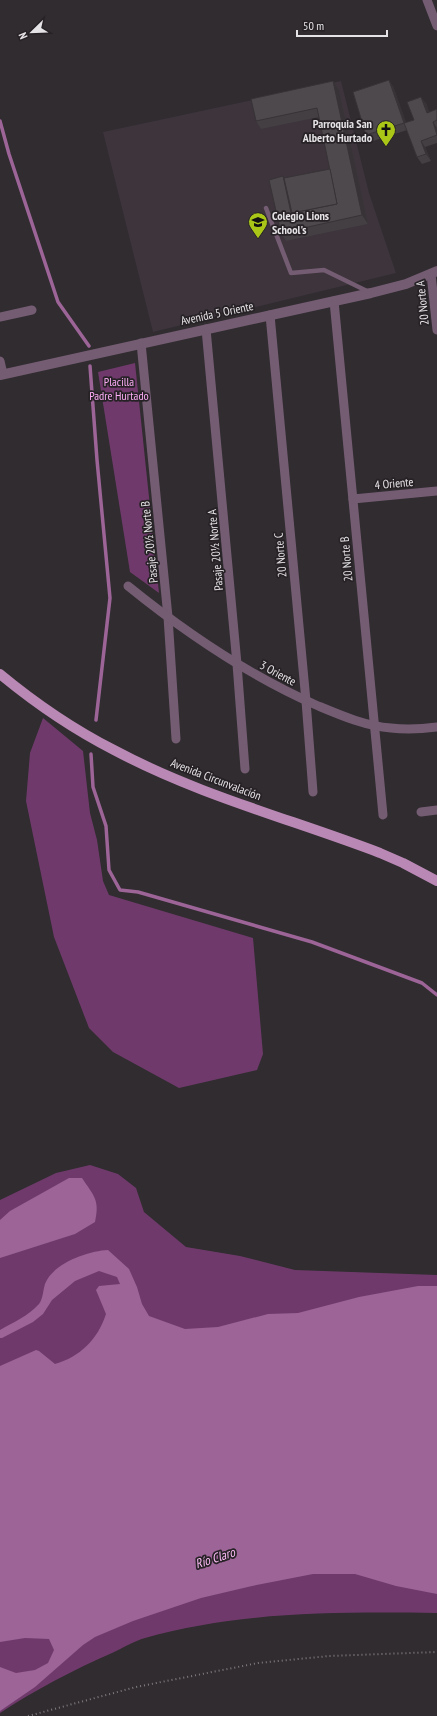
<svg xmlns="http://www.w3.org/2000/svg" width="437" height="1716" viewBox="0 0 437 1716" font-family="'PT Sans Narrow',sans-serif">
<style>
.built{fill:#3d343c}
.green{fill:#6f3a6b}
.water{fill:#9c6497}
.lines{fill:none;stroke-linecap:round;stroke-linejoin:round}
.stream{stroke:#9c6497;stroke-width:3.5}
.path{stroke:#7f7c7f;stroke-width:2;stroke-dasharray:1 3;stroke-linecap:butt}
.service{stroke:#745c72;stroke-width:4.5}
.minor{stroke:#745c72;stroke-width:9}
.tertiary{stroke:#745c72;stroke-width:10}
.primary{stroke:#ba88b5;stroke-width:10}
.wall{fill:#433f42}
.shaded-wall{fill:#373336}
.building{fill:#4e494d;stroke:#373336}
.labels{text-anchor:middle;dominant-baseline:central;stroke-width:3.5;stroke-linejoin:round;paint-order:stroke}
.poi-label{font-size:12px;font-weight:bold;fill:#e6e3e6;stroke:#262226;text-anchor:end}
.street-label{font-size:12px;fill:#e6e3e6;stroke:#262226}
.park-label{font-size:12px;fill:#fcacf5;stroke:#262226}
.water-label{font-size:13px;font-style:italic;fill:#febdf7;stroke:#262226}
</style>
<rect width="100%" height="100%" fill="#302c30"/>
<path class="built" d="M 341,81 L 369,193 L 396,273 L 153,332 L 103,132 Z"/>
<g class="green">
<path d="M 135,363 L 159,593 L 130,572 L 98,372 Z"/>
<path d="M 43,718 L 83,751 L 90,813 L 97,840 L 103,881 L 109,895 L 253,938 L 263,1054 L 257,1070 L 179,1088 L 113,1052 L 89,1028 L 54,937 L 26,801 L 30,753 Z"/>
<path d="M 90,1165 L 118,1174 L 136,1188 L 144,1212 L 186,1247 L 240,1256 L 295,1270 L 437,1275 L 437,1613 C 339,1612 240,1611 145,1638 C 134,1641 123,1648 112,1653 C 73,1670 35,1690 0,1713 L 0,1200 L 56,1173 Z"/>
</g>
<g class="water">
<path d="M 69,1178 L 82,1178 C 94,1196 100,1200 95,1222 L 75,1234 L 0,1258 L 0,1220 L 10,1211 Z"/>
<path d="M 108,1250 L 129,1269 L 137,1287 L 142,1304 L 149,1316 L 185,1329 L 218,1327 L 268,1314 L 298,1313 L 359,1297 L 418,1286 L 437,1286 L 437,1594 L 396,1586 L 355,1574 L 313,1574 L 252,1586 L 201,1598 L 133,1621 L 95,1637 L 83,1645 L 35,1687 L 0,1711 L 0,1667 L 16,1673 L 35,1670 L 48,1663 L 54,1650 L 49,1639 L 25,1638 L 0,1642 L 0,1366 L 36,1350 L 39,1351 L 55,1364 C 80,1357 98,1339 106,1314 L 96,1290 L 99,1286 L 120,1284 L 117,1277 L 99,1271 L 75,1281 L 52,1300 L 43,1314 L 33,1322 L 2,1338 L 0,1338 L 0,1330 C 14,1322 28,1316 39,1304 C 43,1299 43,1290 45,1284 C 53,1263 88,1251 108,1250 Z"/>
</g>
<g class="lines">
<g class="stream">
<path d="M 0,121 L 9,154 L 58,302 L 89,346"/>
<path d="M 90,366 L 97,460 L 110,598 L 96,720"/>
<path d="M 91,754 L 93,787 L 106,826 L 109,870 L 120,890 L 138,892 L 312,942 L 422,983 L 437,995"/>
</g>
<path class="path" d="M 28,1716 L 136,1687 L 258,1663 L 329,1656 L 437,1652"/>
<path class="service" d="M 266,208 L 291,273 L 324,270 L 369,292"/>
<g class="minor">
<path d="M 427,0 L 437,26"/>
<path d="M 431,274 L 437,330"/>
<path d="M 334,301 L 383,815"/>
<path d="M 270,315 L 306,701 L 313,792"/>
<path d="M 0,317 L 32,310"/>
<path d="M 206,329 L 237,664 L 245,769"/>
<path d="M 141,343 L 168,617 L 176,739"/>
<path d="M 0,361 L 3,374"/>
<path d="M 353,499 L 437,491"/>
<path d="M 128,586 C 186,633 248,675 316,705 C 340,715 365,726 391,728 C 407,730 422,729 437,727"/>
<path d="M 421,812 L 437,810"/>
</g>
<path class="tertiary" d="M 0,375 L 371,293 L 406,284 L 437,271"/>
<path class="primary" d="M 0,674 C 35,703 73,729 114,750 C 198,795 291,819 380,853 L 403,863 L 437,881"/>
</g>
<g class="wall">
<path d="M 333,81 L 339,90 L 368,224 L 286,241 L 281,233 L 283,176 L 284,178 L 330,169 L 319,117 L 261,129 L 256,121 Z"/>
<path d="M 393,86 L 406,123 L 414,120 L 426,103 L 429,112 L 437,109 L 437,143 L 425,147 L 431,161 L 422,164 L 417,157 L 407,130 L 370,142 L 366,135 Z"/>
</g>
<g class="shaded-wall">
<path d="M 389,80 L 393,86 L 409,130 L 404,123 Z"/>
<path d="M 333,81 L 339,90 L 368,224 L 362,215 Z"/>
<path d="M 421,97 L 426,103 L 432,119 L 427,113 Z"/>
<path d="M 433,122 L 437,128 L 437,134 Z"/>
<path d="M 421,141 L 425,147 L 431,161 L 426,154 Z"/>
<path d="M 283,176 L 289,184 L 295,215 L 291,213 Z"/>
</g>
<g class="building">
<path d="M 389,80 L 404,123 L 366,135 L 353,92 Z"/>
<path d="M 333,81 L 362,215 L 281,233 L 269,180 L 283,176 L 291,213 L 337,204 L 317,108 L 256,121 L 251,99 Z"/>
<path d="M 421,97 L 427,113 L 437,109 L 437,120 L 433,122 L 437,135 L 421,141 L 426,154 L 417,157 L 404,123 L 414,120 L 407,102 Z"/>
<path d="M 330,169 L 337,204 L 292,213 L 284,178 Z"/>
</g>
<defs>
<g id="church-pin" transform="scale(1)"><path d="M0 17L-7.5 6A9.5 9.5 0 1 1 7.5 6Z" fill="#aac718" stroke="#262226"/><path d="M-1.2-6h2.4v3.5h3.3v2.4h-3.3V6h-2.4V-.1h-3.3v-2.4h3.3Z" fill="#111"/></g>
<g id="school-pin" transform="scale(1)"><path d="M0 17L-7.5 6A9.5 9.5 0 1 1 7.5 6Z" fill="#aac718" stroke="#262226"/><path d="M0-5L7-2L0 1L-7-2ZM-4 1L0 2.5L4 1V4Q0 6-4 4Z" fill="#111"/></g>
</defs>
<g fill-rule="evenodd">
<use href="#church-pin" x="386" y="130"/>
<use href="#school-pin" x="258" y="222"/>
</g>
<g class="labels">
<g class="poi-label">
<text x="372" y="123">Parroquia San<tspan x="372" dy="14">Alberto Hurtado</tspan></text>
<text x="272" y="215" text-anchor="start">Colegio Lions<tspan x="272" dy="14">School's</tspan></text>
</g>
<g class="street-label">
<text transform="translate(422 303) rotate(-96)">20 Norte A</text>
<text transform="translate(217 313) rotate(-12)">Avenida 5 Oriente</text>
<text transform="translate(394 483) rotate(-5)">4 Oriente</text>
<text transform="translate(149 542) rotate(-96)">Pasaje 20½ Norte B</text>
<text transform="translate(215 550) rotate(-95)">Pasaje 20½ Norte A</text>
<text transform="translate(280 555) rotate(-95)">20 Norte C</text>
<text transform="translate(346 559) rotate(-95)">20 Norte B</text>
<text transform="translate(278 673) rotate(28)">3 Oriente</text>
<text transform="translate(216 779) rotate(21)">Avenida Circunvalación</text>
</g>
<g class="park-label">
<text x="119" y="381">Placilla<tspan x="119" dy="14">Padre Hurtado</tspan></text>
</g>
<g class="water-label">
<text transform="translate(215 1558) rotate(-18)">Río Claro</text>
</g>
</g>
<g transform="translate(32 32) rotate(247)" stroke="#262226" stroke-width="3" paint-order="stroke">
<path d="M0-3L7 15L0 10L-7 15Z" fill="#e6e3e6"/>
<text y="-6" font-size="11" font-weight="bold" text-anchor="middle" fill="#e6e3e6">N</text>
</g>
<path d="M297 30v6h90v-6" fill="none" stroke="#e6e3e6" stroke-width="2"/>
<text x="303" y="30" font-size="12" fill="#e6e3e6" stroke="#262226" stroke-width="3" paint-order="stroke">50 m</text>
</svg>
